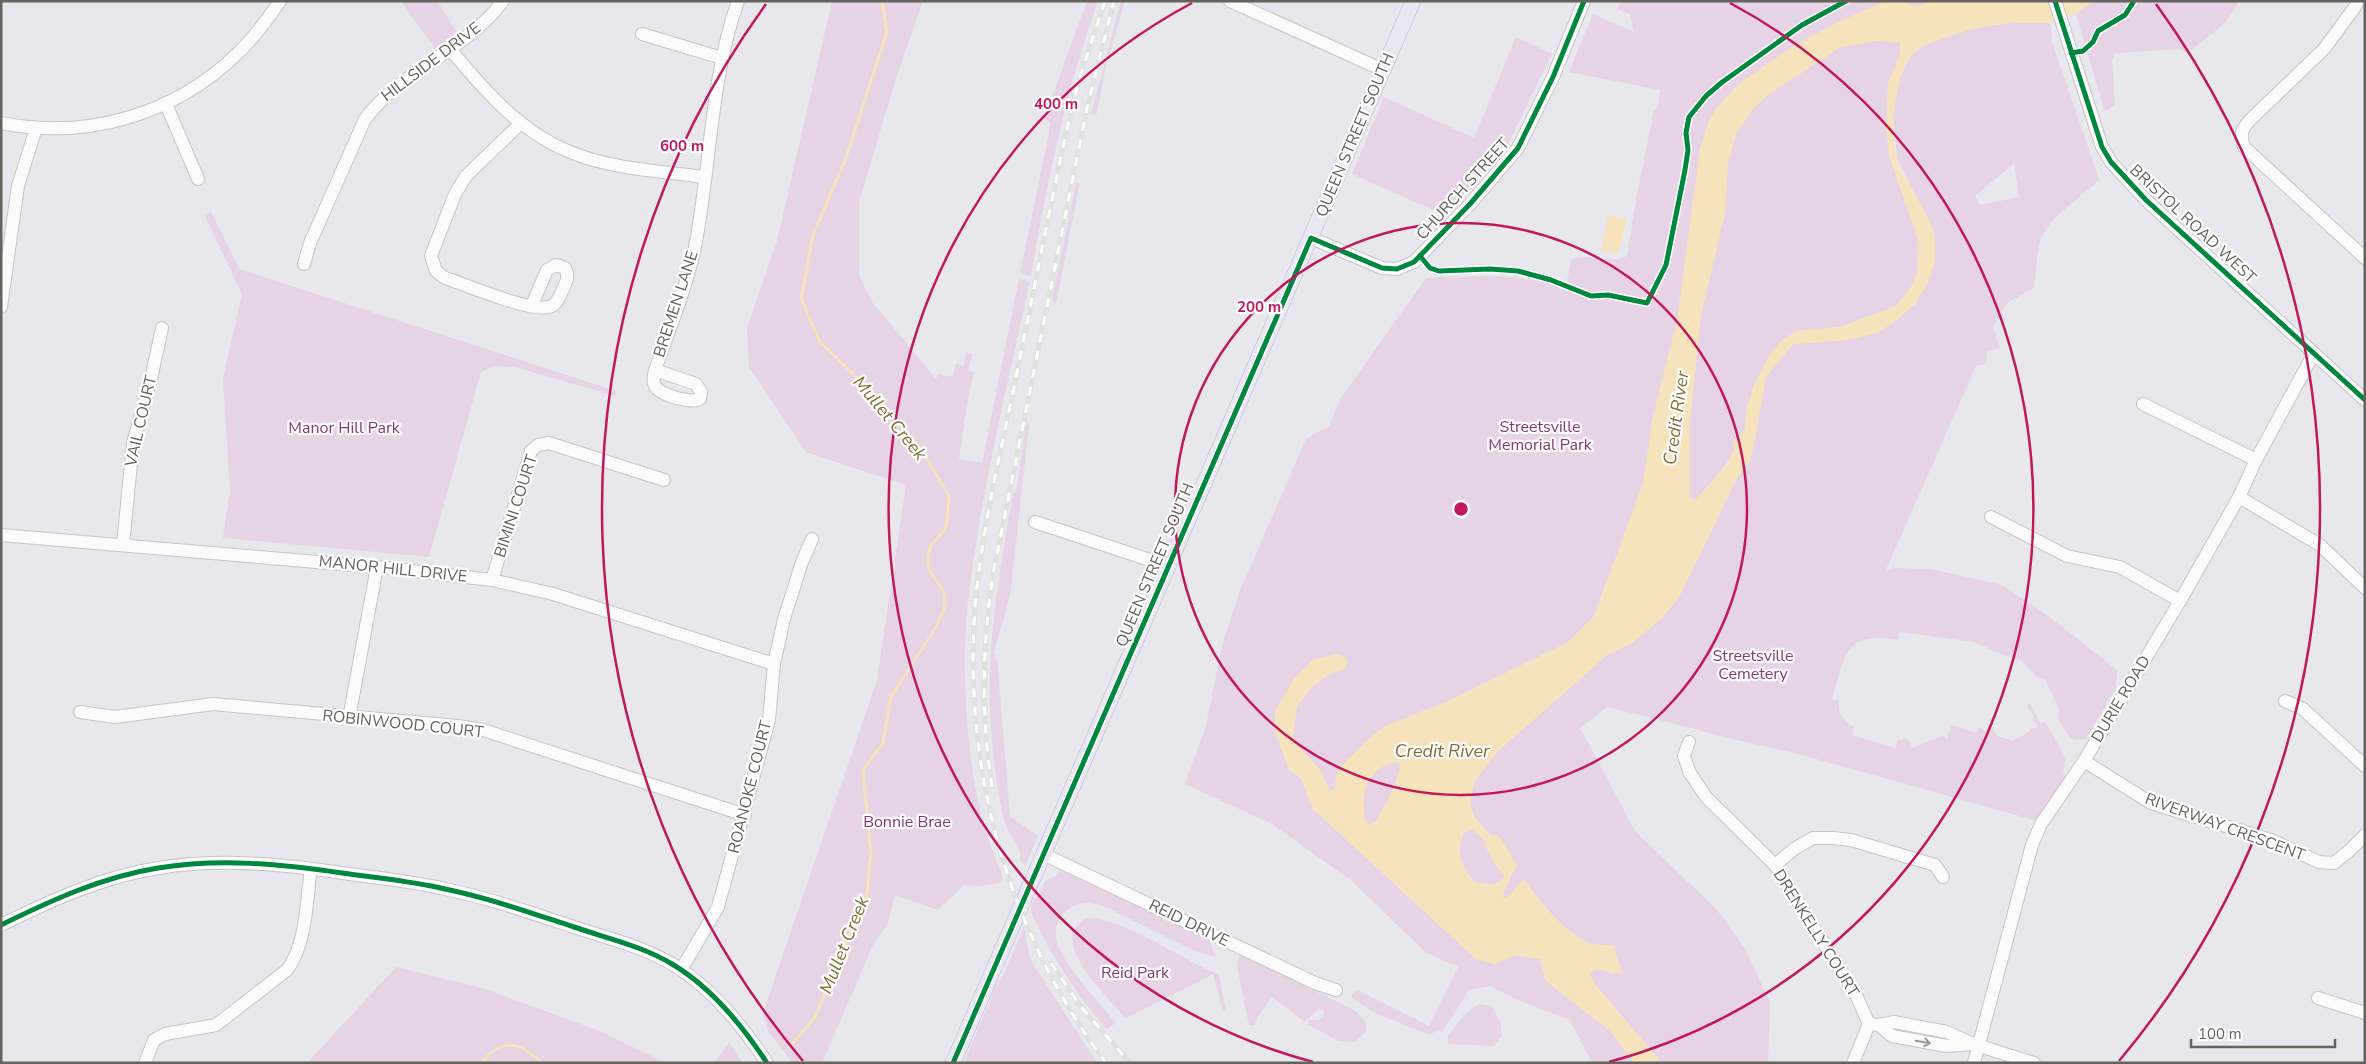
<svg xmlns="http://www.w3.org/2000/svg" width="2366" height="1064" viewBox="0 0 2366 1064" font-family="'Nunito Sans',sans-serif">
<style>
.green{fill:#e6d3e5;fill-rule:evenodd}
.water{fill:#f6e2bb;fill-rule:evenodd}
.lines{fill:none;stroke-linecap:round;stroke-linejoin:round}
.stream{stroke:#f6e2bb;stroke-width:3}
.river{stroke:#f6e2bb;stroke-width:18}
.minor-casing{stroke:#c6c5c6;stroke-width:14}
.major-casing{stroke:#b6b7d4;stroke-width:16}
.minor{stroke:#fbfbfc;stroke-width:12}
.major{stroke:#e9e8f2;stroke-width:15}
.rail-casing{stroke:#e1e0e1;stroke-width:5}
.rail{stroke:#fff;stroke-width:3;stroke-dasharray:9;stroke-linecap:butt}
.cycleway-casing{stroke:#fff;stroke-width:8}
.cycleway{stroke:#00873e;stroke-width:5}
.oneway{stroke:#9a9895}
.ring{fill:none;stroke:#c2185b;stroke-width:2.5}
.labels{text-anchor:middle;dominant-baseline:central;stroke-width:4.5;stroke-linejoin:round;paint-order:stroke}
.street-label{font-size:16px;fill:#65635d;stroke:#fff}
.park-label{font-size:16px;fill:#893872;stroke:#fff}
.water-label{font-size:18px;font-style:italic;fill:#836f35;stroke:#fff}
.centre{fill:#c2185b;stroke:#fff;stroke-width:2.5}
.ring-label{font-size:15px;text-anchor:middle;font-weight:bold;fill:#c2185b;stroke:#fff;stroke-width:4.5;stroke-linejoin:round;paint-order:stroke}
</style>
<rect width="100%" height="100%" fill="#e7e7ed"/>
<g class="green">
<path d="M 401,1 L 437,1 L 459,35 L 436,50 Z"/>
<path d="M 832,1 L 923,1 L 897,75 L 859,202 L 859,276 L 872,302 L 936,379 L 938,374 L 953,377 L 956,364 L 964,365 L 966,352 L 972,354 L 968,371 L 974,372 L 967,403 L 959,459 L 982,463 L 1019,279 L 1030,281 C 1007,387 980,494 968,602 C 961,662 966,754 981,813 C 986,835 995,857 1003,878 L 1000,883 L 980,886 L 964,885 L 938,910 L 895,895 L 887,925 L 873,945 L 822,1063 L 793,1063 L 768,1031 L 763,1013 L 877,680 L 906,485 L 806,452 L 749,367 L 747,328 L 777,241 Z"/>
<path d="M 1087,1 L 1098,1 C 1066,90 1047,183 1031,276 L 1020,274 L 1049,133 L 1050,122 L 1044,119 Z"/>
<path d="M 1121,1 L 1125,1 L 1106,66 L 1096,116 L 1091,114 Z"/>
<path d="M 1619,1 L 1959,1 L 1900,55 L 1888,83 L 1889,155 L 1918,239 L 1917,274 L 1910,289 L 1896,306 L 1840,327 L 1797,331 L 1781,341 L 1746,409 L 1745,429 L 1733,442 L 1735,449 C 1724,469 1710,485 1694,501 L 1691,497 L 1606,583 L 1594,616 L 1567,643 L 1448,701 L 1388,725 L 1338,769 L 1334,790 L 1330,791 L 1321,771 L 1298,746 L 1293,735 L 1297,706 L 1311,688 L 1326,676 L 1344,669 L 1335,654 L 1275,731 L 1289,770 L 1301,778 L 1312,808 L 1477,960 L 1495,964 L 1515,955 L 1540,959 L 1546,981 L 1610,1031 L 1634,1063 L 1592,1063 L 1570,1020 L 1513,998 L 1491,986 L 1469,990 L 1442,1032 L 1438,1029 L 1430,1035 L 1373,1012 L 1351,997 L 1357,990 L 1429,1026 L 1458,967 L 1425,952 L 1352,881 L 1270,823 L 1185,784 L 1206,726 L 1222,646 L 1239,593 L 1306,439 L 1329,426 L 1340,399 L 1426,278 C 1476,276 1518,272 1566,288 L 1571,260 C 1589,252 1610,265 1627,256 L 1636,200 L 1654,110 L 1658,107 L 1660,90 L 1569,72 L 1593,14 L 1634,32 L 1630,14 L 1618,9 Z"/>
<path d="M 2094,1 L 2239,1 L 2226,22 L 2188,53 L 2180,49 L 2116,53 L 2112,59 L 2115,104 L 2105,112 L 2076,14 Z"/>
<path d="M 2014,23 L 2050,23 L 2052,41 L 2099,180 C 2086,192 2050,219 2043,234 C 2036,250 2036,271 2034,288 L 2007,303 L 1993,327 L 2000,348 L 1987,352 L 1986,364 L 1976,366 L 1885,572 L 1894,568 L 1931,569 L 2002,585 L 2047,615 L 2117,670 L 2116,688 L 2086,739 L 2075,740 L 2069,737 L 2058,718 L 2059,709 L 2045,680 L 2037,677 L 2021,660 L 2001,654 L 1974,642 L 1899,632 L 1898,640 C 1843,631 1846,655 1832,699 L 1839,701 C 1838,714 1843,721 1854,727 L 1852,735 L 1895,748 L 1898,740 L 1908,739 L 1912,748 L 1943,736 L 1947,741 L 1951,725 L 1977,733 L 1979,727 L 1985,731 L 1991,725 L 1997,736 L 2013,741 L 2029,732 L 2030,729 L 2037,728 L 2038,725 L 2033,720 L 2034,717 L 2027,705 L 2030,704 L 2040,723 L 2046,722 L 2066,760 L 2063,773 L 2065,776 L 2041,822 L 1791,752 C 1729,740 1669,721 1607,707 L 1580,728 L 1635,831 L 1717,910 L 1745,949 L 1770,1002 L 1768,1063 L 1662,1063 L 1594,983 L 1590,975 L 1594,970 L 1601,969 L 1613,974 L 1613,945 C 1606,945 1599,945 1593,944 C 1567,937 1540,901 1524,880 C 1515,885 1513,897 1502,899 L 1512,872 L 1505,874 L 1503,879 L 1494,885 L 1474,882 C 1461,861 1456,858 1463,833 L 1472,829 L 1486,842 L 1495,840 L 1474,817 L 1470,803 L 1475,781 L 1497,752 L 1607,655 L 1632,643 L 1662,618 L 1679,597 L 1736,480 L 1751,459 L 1766,377 L 1793,344 L 1823,342 L 1916,304 L 1934,233 L 1897,158 L 1893,115 L 1898,82 L 1912,54 L 1929,43 L 1972,28 ZM 2014,163 L 2019,197 L 1980,205 L 1975,196 Z"/>
<path d="M 1516,37 L 1552,54 L 1508,144 L 1444,215 L 1352,174 L 1384,97 L 1474,138 Z"/>
<path d="M 1076,183 L 1080,183 L 1056,304 L 1052,299 Z"/>
<path d="M 211,212 L 239,269 L 616,391 L 615,396 L 515,367 L 494,366 L 481,372 L 429,557 L 223,538 L 230,491 L 223,378 L 242,294 L 204,214 Z"/>
<path d="M 1026,424 L 1029,425 L 1010,596 L 994,652 L 997,659 L 1010,816 L 1038,836 L 1025,866 L 1020,860 C 1022,848 1010,836 1006,826 C 998,800 995,770 992,743 C 984,656 998,580 1013,494 L 1016,492 Z"/>
<path d="M 1394,761 L 1400,763 C 1401,780 1384,807 1376,823 L 1368,826 C 1355,800 1367,769 1394,761 Z"/>
<path d="M 1063,872 L 1079,878 L 1209,940 L 1216,957 L 1195,951 L 1106,907 C 1091,902 1080,900 1066,911 C 1057,918 1054,931 1057,942 C 1063,965 1100,1004 1116,1023 L 1106,1029 C 1075,992 1051,955 1031,912 C 1030,905 1034,902 1036,898 C 1044,888 1041,879 1057,876 L 1057,873 Z"/>
<path d="M 1088,918 C 1125,919 1183,960 1219,975 L 1226,1010 L 1223,1011 L 1213,974 L 1126,1018 C 1109,998 1043,938 1088,918 Z"/>
<path d="M 1024,927 L 1030,959 L 1097,1063 L 964,1063 L 996,986 L 1002,978 Z"/>
<path d="M 1239,954 L 1356,1011 L 1365,1021 L 1367,1030 L 1355,1042 L 1338,1041 L 1307,1024 L 1309,1020 L 1320,1020 L 1324,1017 L 1323,1010 L 1318,1009 L 1305,1022 L 1272,997 L 1257,1018 L 1255,1025 L 1249,1025 L 1237,966 Z"/>
<path d="M 396,967 L 482,988 L 597,1030 L 666,1063 L 307,1063 Z"/>
<path d="M 1479,1004 L 1491,1006 L 1500,1021 L 1502,1036 L 1494,1046 L 1448,1044 L 1448,1036 L 1466,1013 Z"/>
<path d="M 729,1043 L 743,1063 L 714,1063 Z"/>
</g>
<g class="water">
<path d="M 1935,1 L 2094,1 C 2081,11 2067,19 2050,22 C 2038,25 2025,22 2012,23 C 1983,26 1967,30 1939,40 C 1931,43 1919,47 1913,54 C 1894,73 1889,134 1897,159 C 1904,182 1929,211 1934,234 C 1942,274 1917,310 1882,330 C 1861,342 1818,342 1793,344 L 1766,377 L 1751,459 L 1736,480 L 1679,597 L 1662,618 L 1632,643 L 1607,655 L 1497,752 L 1475,781 L 1470,802 L 1474,817 L 1497,843 L 1491,845 L 1472,829 L 1463,833 C 1456,858 1461,861 1473,882 L 1494,885 L 1503,879 L 1505,866 L 1509,866 C 1516,879 1504,885 1502,898 C 1513,897 1515,885 1524,880 C 1540,901 1567,937 1593,944 C 1599,945 1606,945 1613,945 L 1622,973 C 1612,974 1604,969 1594,970 L 1590,975 L 1594,983 L 1662,1063 L 1634,1063 L 1610,1031 L 1546,981 L 1540,959 L 1515,955 L 1495,964 L 1477,960 L 1312,808 L 1301,778 L 1289,770 L 1275,731 L 1275,712 L 1293,680 L 1313,660 L 1335,654 L 1346,657 L 1347,666 L 1344,669 L 1326,676 L 1311,688 L 1297,706 L 1293,735 L 1298,746 L 1321,771 L 1330,791 L 1334,790 L 1338,769 L 1375,733 L 1388,725 L 1448,701 L 1567,643 L 1594,616 L 1643,483 L 1652,420 L 1677,320 L 1700,148 L 1709,121 L 1717,107 L 1740,83 L 1790,48 L 1834,24 L 1883,2 L 1904,2 L 1915,6 ZM 1877,41 L 1900,43 L 1900,55 L 1888,83 L 1886,127 L 1889,155 L 1918,239 L 1917,274 L 1910,289 L 1896,306 L 1840,327 L 1797,331 L 1781,341 L 1771,353 L 1754,385 L 1746,409 L 1745,429 L 1733,443 L 1735,449 L 1726,466 L 1694,501 L 1690,497 L 1690,423 L 1701,315 L 1725,214 L 1728,164 L 1736,134 L 1753,109 L 1769,94 L 1841,47 ZM 1398,761 C 1405,771 1382,811 1376,822 L 1368,825 C 1364,818 1363,807 1364,798 C 1366,776 1377,767 1398,761 Z"/>
<path d="M 1606,215 L 1628,219 L 1626,222 L 1618,254 L 1601,250 L 1608,218 Z"/>
</g>
<g class="lines">
<g class="stream">
<path d="M 789,1048 L 815,1017 L 867,893 L 871,853 L 863,770 L 883,743 L 891,697 L 936,627 L 945,607 L 944,592 L 929,570 L 928,559 L 930,547 L 946,528 L 949,496 L 921,449 L 868,388 L 820,342 L 801,299 L 813,235 L 846,158 L 887,32 L 882,1"/>
<path d="M 482,1063 C 502,1036 521,1043 542,1063"/>
</g>
<path class="river" d="M 1494,844 L 1507,866"/>
<g class="minor-casing">
<g id="minor">
<path d="M 1230,1 L 1383,70"/>
<path d="M 2055,1 L 2102,147 L 2111,162 L 2146,200 L 2365,400"/>
<path d="M 2358,1 L 2355,7 L 2324,49 L 2250,120 C 2241,130 2240,134 2244,147 L 2365,258"/>
<path d="M 642,34 L 722,58"/>
<path d="M 450,49 C 484,90 520,132 570,152 C 611,169 660,171 704,177"/>
<path d="M 166,104 L 198,179"/>
<path d="M 1,123 C 87,140 174,115 237,54 C 253,39 267,20 280,1"/>
<path d="M 521,123 L 466,176 L 455,194 L 431,256 L 436,271 L 445,278 C 467,285 529,312 549,307 C 557,305 560,296 563,289 C 567,281 569,276 565,268 L 556,265 L 547,270 L 532,305"/>
<path d="M 1311,238 L 1382,268 L 1397,269 L 1414,262 L 1470,204 L 1518,148 L 1553,77 L 1584,1"/>
<path d="M 304,264 L 310,243 L 365,119 C 403,69 465,51 503,1"/>
<path d="M 1,307 L 18,186 L 36,128"/>
<path d="M 655,370 L 696,384 L 701,392 L 700,399 C 691,404 660,395 655,386 C 652,381 654,375 655,370 C 669,330 686,289 695,247 C 711,166 710,80 738,1"/>
<path d="M 2143,404 L 2256,460"/>
<path d="M 2239,497 L 2320,545 L 2365,588"/>
<path d="M 1991,517 L 2067,556 L 2120,567 L 2180,601"/>
<path d="M 1035,522 L 1168,566"/>
<path d="M 1,535 L 387,568 L 492,580 L 553,594 L 774,664"/>
<path d="M 123,545 L 133,443 L 151,379 L 162,328"/>
<path d="M 492,580 L 531,451 L 538,445 L 549,443 L 664,480"/>
<path d="M 2285,701 L 2303,709 L 2365,766"/>
<path d="M 80,712 L 115,717 L 213,704 L 458,726 L 483,730 L 745,815"/>
<path d="M 349,718 L 377,567"/>
<path d="M 1689,742 L 1684,756 L 1690,773 L 1706,797 L 1775,865 L 1856,995 L 1869,1024 L 1853,1063"/>
<path d="M 2084,761 L 2151,803 L 2271,840 L 2319,862 L 2334,863 L 2349,851 L 2365,835"/>
<path d="M 1043,854 L 1315,983 L 1336,990"/>
<path d="M 1775,865 L 1794,849 L 1813,838 L 1833,838 L 1851,840 L 1935,865 L 1943,877"/>
<path d="M 1,925 C 52,900 102,877 158,868 C 221,858 280,864 342,873 C 376,878 411,881 445,889 C 489,898 531,913 574,927 C 606,938 642,946 672,964 C 711,987 742,1025 767,1063"/>
<path d="M 681,970 L 718,907 L 769,720 L 774,664 L 784,619 L 802,562 L 812,539"/>
<path d="M 2318,998 L 2365,1013"/>
<path d="M 1869,1024 L 1879,1025 L 1894,1022 L 1947,1032 L 1973,1044 L 2034,1063"/>
<path d="M 1879,1025 L 1892,1036 L 1947,1046 L 1973,1044"/>
<path d="M 145,1063 L 154,1040 L 165,1034 L 216,1025 L 287,970 C 307,943 306,902 311,869"/>
<path d="M 1974,1063 L 2032,845 L 2041,824 L 2084,761 L 2180,601 L 2239,497 L 2256,460 L 2314,353"/>
</g>
</g>
<g class="major-casing">
<path id="major" d="M 953,1063 L 1413,1"/>
</g>
<use href="#minor" class="minor"/>
<use href="#major" class="major"/>
<g class="rail-casing">
<g id="rail">
<path d="M 1105,1 L 1079,80 L 1067,129 C 1048,216 1031,304 1013,392 C 998,464 981,535 975,608 C 963,770 1008,933 1106,1063"/>
<path d="M 992,787 C 981,716 982,646 993,574 L 1087,108 L 1114,1"/>
<path d="M 1051,963 L 1081,1007 L 1130,1063"/>
</g>
</g>
<use href="#rail" class="rail"/>
<g class="cycleway-casing">
<g id="cycleway">
<path d="M 2055,1 L 2102,147 L 2111,162 L 2146,200 L 2365,400"/>
<path d="M 2071,53 L 2083,51 L 2093,42 L 2098,31 L 2125,15 L 2134,1"/>
<path d="M 1420,256 L 1430,268 L 1439,271 L 1490,269 L 1518,271 L 1551,280 L 1591,296 L 1608,295 L 1647,303 L 1666,265 L 1685,170 L 1688,150 L 1686,133 L 1689,117 L 1706,96 L 1721,83 L 1802,25 L 1846,1"/>
<path d="M 1,925 C 52,900 102,877 158,868 C 221,858 280,864 342,873 C 376,878 411,881 445,889 C 489,898 531,913 574,927 C 606,938 642,946 672,964 C 711,987 742,1025 767,1063"/>
<path d="M 953,1063 L 1311,238 L 1382,268 L 1397,269 L 1414,262 L 1470,204 L 1518,148 L 1553,77 L 1584,1"/>
</g>
</g>
<use href="#cycleway" class="cycleway"/>
</g>
<defs><path id="oneway-shaft" d="M-6 0H5M1.5-3L5.5 0L1.5 3" fill="none" stroke-width="1.6" stroke-linecap="round" stroke-linejoin="round" transform="scale(1.25)"/></defs>
<use class="oneway" href="#oneway-shaft" transform="translate(1923 1042) rotate(10)"/>
<g class="ring">
<circle cx="1461" cy="509" r="286"/>
<path d="M1313 1062A573 573 0 0 1 1192 3M1730 3A573 573 0 0 1 1609 1062"/>
<path d="M803 1061A859 859 0 0 1 766 4M2156 4A859 859 0 0 1 2119 1061"/>
</g>
<g class="labels">
<g class="street-label">
<text transform="translate(431 62) rotate(-37)">HILLSIDE DRIVE</text>
<text transform="translate(1355 135) rotate(-67)">QUEEN STREET SOUTH</text>
<text transform="translate(1463 189) rotate(-48)">CHURCH STREET</text>
<text transform="translate(2193 224) rotate(43)">BRISTOL ROAD WEST</text>
<text transform="translate(676 304) rotate(-72)">BREMEN LANE</text>
<text transform="translate(141 421) rotate(-77)">VAIL COURT</text>
<text transform="translate(516 506) rotate(-72)">BIMINI COURT</text>
<text transform="translate(1155 565) rotate(-67)">QUEEN STREET SOUTH</text>
<text transform="translate(393 569) rotate(6)">MANOR HILL DRIVE</text>
<text transform="translate(2121 699) rotate(-59)">DURIE ROAD</text>
<text transform="translate(403 724) rotate(6)">ROBINWOOD COURT</text>
<text transform="translate(750 787) rotate(-76)">ROANOKE COURT</text>
<text transform="translate(2225 827) rotate(20)">RIVERWAY CRESCENT</text>
<text transform="translate(1189 923) rotate(26)">REID DRIVE</text>
<text transform="translate(1816 933) rotate(58)">DRENKELLY COURT</text>
</g>
<g class="park-label">
<text x="1540" y="427">Streetsville<tspan x="1540" dy="18">Memorial Park</tspan></text>
<text x="344" y="428">Manor Hill Park</text>
<text x="1753" y="656">Streetsville<tspan x="1753" dy="18">Cemetery</tspan></text>
<text x="907" y="822">Bonnie Brae</text>
<text x="1135" y="973">Reid Park</text>
</g>
<g class="water-label">
<text transform="translate(890 418) rotate(50)">Mullet Creek</text>
<text transform="translate(1676 418) rotate(-82)">Credit River</text>
<text x="1442" y="751">Credit River</text>
<text transform="translate(844 945) rotate(-68)">Mullet Creek</text>
</g>
</g>
<circle cx="1461" cy="509" r="8" class="centre"/>
<g class="ring-label">
<text x="1056" y="109">400 m</text>
<text x="682" y="151">600 m</text>
<text x="1259" y="312">200 m</text>
</g>
<rect width="2366" height="1064" fill="none" stroke="#65635d" stroke-width="5"/>
<path d="M2191 1039v8h144v-8" fill="none" stroke="#65635d" stroke-width="2.5"/>
<text x="2198" y="1039" font-size="15" fill="#65635d" stroke="#ffffff" stroke-width="4" paint-order="stroke">100 m</text>
</svg>
